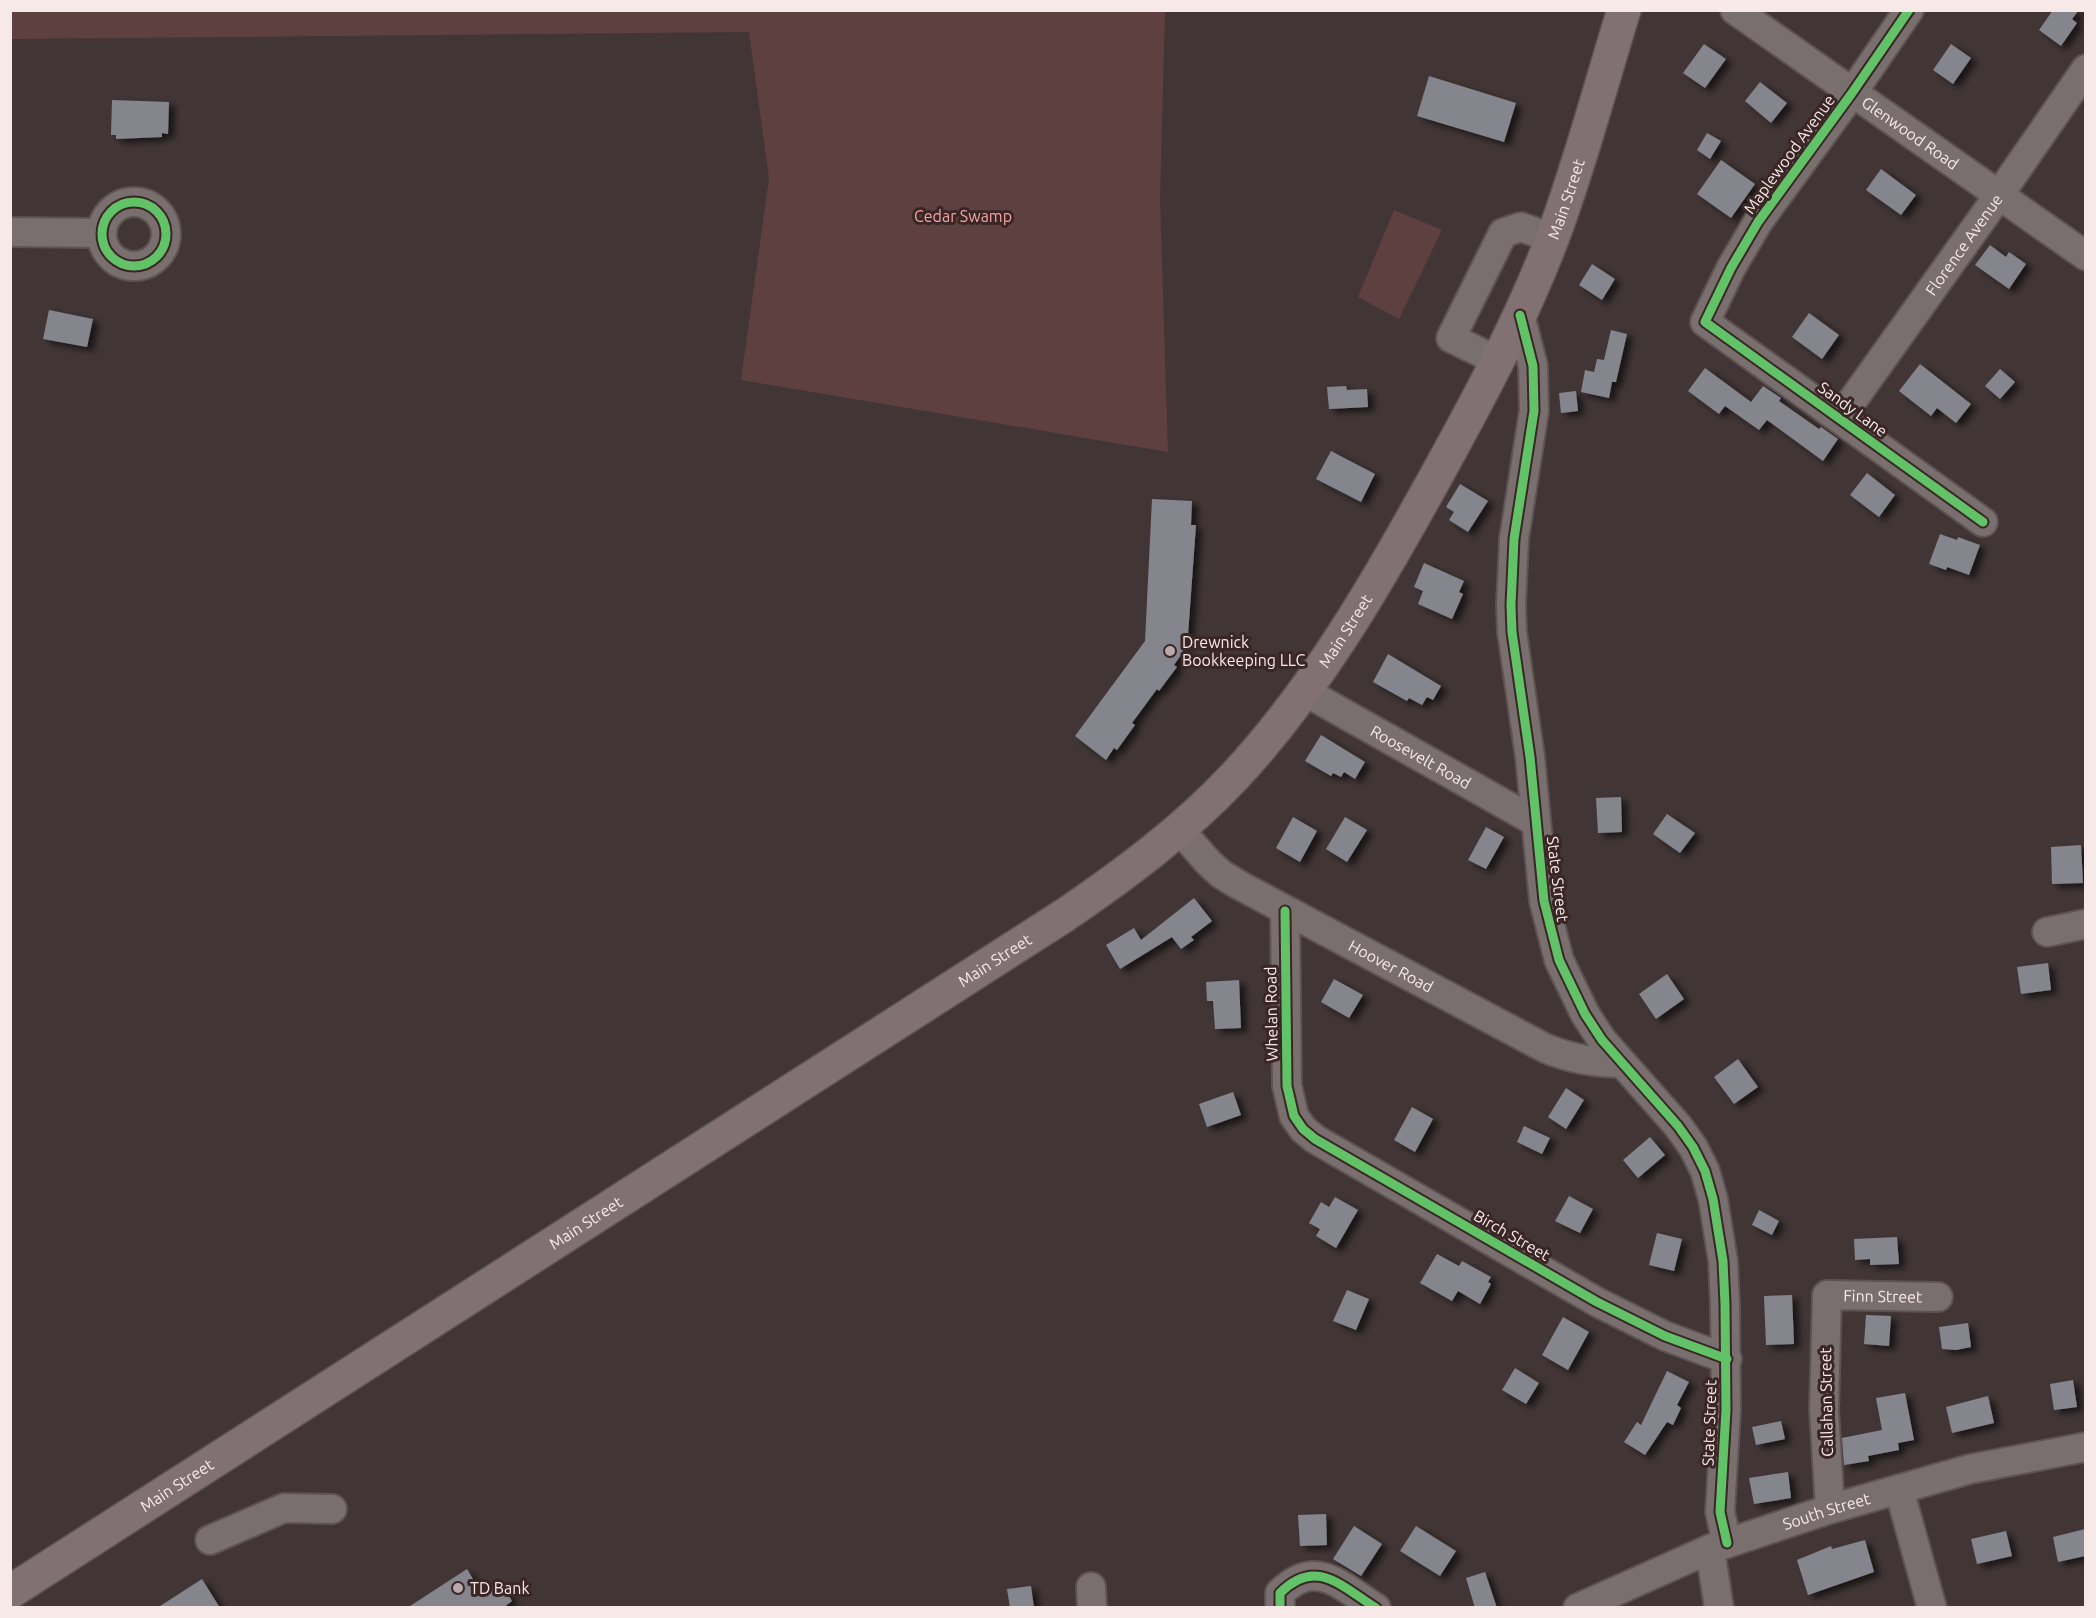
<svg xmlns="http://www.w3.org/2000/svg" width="2096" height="1618" viewBox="0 0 2096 1618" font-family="Ubuntu,sans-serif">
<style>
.green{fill:#5f4040}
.building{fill:#85858e;filter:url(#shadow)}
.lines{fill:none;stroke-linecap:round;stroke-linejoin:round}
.minor-casing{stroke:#5e5252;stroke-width:32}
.major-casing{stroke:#5e5252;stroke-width:36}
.minor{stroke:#796f6f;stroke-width:28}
.major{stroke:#827172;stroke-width:33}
.cycleway-casing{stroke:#3b2626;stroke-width:13}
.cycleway{stroke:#61c268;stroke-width:9}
.poi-dot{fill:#b8aaaa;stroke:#3b2626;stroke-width:2}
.labels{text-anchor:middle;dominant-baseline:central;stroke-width:6;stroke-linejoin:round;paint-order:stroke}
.street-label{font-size:16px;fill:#f8e9e9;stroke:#3b2626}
.park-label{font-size:16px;fill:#f5a5a5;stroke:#3b2626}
.poi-label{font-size:16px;fill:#f8e9e9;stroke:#3b2626;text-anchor:start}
</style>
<defs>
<filter id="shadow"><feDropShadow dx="6" dy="4" stdDeviation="3" flood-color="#0009"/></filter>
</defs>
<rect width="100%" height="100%" fill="#413535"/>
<g class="green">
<path d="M 10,11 L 1165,11 L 1160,199 L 1168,452 L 741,380 L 769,178 L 749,32 L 11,39 Z"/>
<path d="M 1394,210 L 1442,230 L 1399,319 L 1358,297 Z"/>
</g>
<g class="building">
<path d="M 2053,10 L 2079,10 L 2072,19 L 2077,23 L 2061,46 L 2039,30 Z"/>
<path d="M 1704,44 L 1726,59 L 1705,88 L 1683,73 Z"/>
<path d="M 1951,44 L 1971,58 L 1953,84 L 1933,70 Z"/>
<path d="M 1429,76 L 1516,103 L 1504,142 L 1417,116 Z"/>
<path d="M 1760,82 L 1787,103 L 1771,123 L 1745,101 Z"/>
<path d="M 112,100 L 169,102 L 168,134 L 162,133 L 162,137 L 116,139 L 116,135 L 111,135 Z"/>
<path d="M 1707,133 L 1721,141 L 1710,159 L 1697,150 Z"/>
<path d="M 1721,160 L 1755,184 L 1731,218 L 1697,194 Z"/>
<path d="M 1881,169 L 1916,195 L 1901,215 L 1866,190 Z"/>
<path d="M 1990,245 L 2006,257 L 2009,252 L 2026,264 L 2009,289 L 1975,265 Z"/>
<path d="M 1592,264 L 1615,279 L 1602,300 L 1579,285 Z"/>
<path d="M 49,310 L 93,319 L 87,347 L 43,339 Z"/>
<path d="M 1809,313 L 1839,335 L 1822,359 L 1792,337 Z"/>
<path d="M 1611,330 L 1627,334 L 1616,382 L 1612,382 L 1609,398 L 1581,392 L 1585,370 L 1594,372 L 1597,359 L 1604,360 Z"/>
<path d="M 1920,364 L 1971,404 L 1956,423 L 1937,408 L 1931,416 L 1899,391 Z"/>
<path d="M 1705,368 L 1751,402 L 1763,386 L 1781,398 L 1779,401 L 1819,429 L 1821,427 L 1838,439 L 1823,461 L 1767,420 L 1759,430 L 1725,406 L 1719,414 L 1688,391 Z"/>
<path d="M 2000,369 L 2015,382 L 2000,399 L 1985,386 Z"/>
<path d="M 1346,386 L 1347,390 L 1367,389 L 1368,407 L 1329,409 L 1327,387 Z"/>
<path d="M 1576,391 L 1578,411 L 1561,413 L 1559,393 Z"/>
<path d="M 1331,451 L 1375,474 L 1361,502 L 1316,479 Z"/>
<path d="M 1867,473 L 1895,495 L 1879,517 L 1850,495 Z"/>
<path d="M 1460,484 L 1488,501 L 1468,532 L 1449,520 L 1454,512 L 1446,507 Z"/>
<path d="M 1152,499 L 1192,501 L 1191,525 L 1196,525 L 1188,635 L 1184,635 L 1183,652 L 1174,665 L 1177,667 L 1159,691 L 1157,689 L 1132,723 L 1135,725 L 1117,750 L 1114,748 L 1106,760 L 1075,736 L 1145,641 Z"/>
<path d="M 1940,534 L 1957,540 L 1958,537 L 1980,545 L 1969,575 L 1947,567 L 1946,570 L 1929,564 Z"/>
<path d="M 1424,563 L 1464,581 L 1459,592 L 1463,594 L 1452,619 L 1418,604 L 1423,591 L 1414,587 Z"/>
<path d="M 1388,654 L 1441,686 L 1433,700 L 1427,697 L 1422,705 L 1409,698 L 1407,701 L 1373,682 Z"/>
<path d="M 1321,735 L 1365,762 L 1355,779 L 1344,772 L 1341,777 L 1333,773 L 1331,776 L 1305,761 Z"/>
<path d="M 1621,797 L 1622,832 L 1598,833 L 1596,798 Z"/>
<path d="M 1667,814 L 1695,833 L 1680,853 L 1653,834 Z"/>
<path d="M 1293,817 L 1317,831 L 1300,862 L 1276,848 Z"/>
<path d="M 1345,817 L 1367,830 L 1347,862 L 1326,849 Z"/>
<path d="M 1486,827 L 1504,837 L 1486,869 L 1468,860 Z"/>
<path d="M 2081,845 L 2083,883 L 2052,884 L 2051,847 Z"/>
<path d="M 1194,898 L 1212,921 L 1191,937 L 1194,940 L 1181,949 L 1172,937 L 1120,969 L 1106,945 L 1134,928 L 1141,940 Z"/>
<path d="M 2048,963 L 2051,990 L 2021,994 L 2017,967 Z"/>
<path d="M 1667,974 L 1684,999 L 1656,1019 L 1639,994 Z"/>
<path d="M 1334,979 L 1363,995 L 1349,1018 L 1321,1002 Z"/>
<path d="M 1239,980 L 1241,1028 L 1215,1029 L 1213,1001 L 1207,1001 L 1206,982 Z"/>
<path d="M 1738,1059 L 1758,1087 L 1734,1104 L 1714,1077 Z"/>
<path d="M 1566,1088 L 1584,1100 L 1566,1129 L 1548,1117 Z"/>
<path d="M 1233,1092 L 1241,1115 L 1207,1127 L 1199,1104 Z"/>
<path d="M 1412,1107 L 1433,1119 L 1415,1152 L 1394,1140 Z"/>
<path d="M 1524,1126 L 1550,1138 L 1542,1154 L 1517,1142 Z"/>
<path d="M 1650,1137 L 1665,1155 L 1638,1178 L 1623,1160 Z"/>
<path d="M 1569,1196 L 1593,1209 L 1580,1233 L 1555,1221 Z"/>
<path d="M 1335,1197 L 1358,1210 L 1336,1248 L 1316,1236 L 1320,1229 L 1309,1223 L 1321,1202 L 1329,1207 Z"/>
<path d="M 1759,1210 L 1779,1221 L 1772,1235 L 1752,1225 Z"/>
<path d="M 1657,1233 L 1682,1239 L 1674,1271 L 1649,1265 Z"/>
<path d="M 1897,1237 L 1899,1264 L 1870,1265 L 1870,1259 L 1855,1260 L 1854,1239 Z"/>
<path d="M 1437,1254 L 1459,1266 L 1462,1261 L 1491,1277 L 1488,1282 L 1491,1284 L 1480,1304 L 1458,1291 L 1452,1301 L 1420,1283 Z"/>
<path d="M 1347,1290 L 1369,1299 L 1356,1330 L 1333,1321 Z"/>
<path d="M 1792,1295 L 1794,1344 L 1766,1345 L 1764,1296 Z"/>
<path d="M 1866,1315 L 1891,1316 L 1889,1346 L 1864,1344 Z"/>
<path d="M 1563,1317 L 1589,1332 L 1568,1370 L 1542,1355 Z"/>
<path d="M 1968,1323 L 1971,1347 L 1956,1350 L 1942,1349 L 1939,1327 Z"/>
<path d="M 1515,1368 L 1539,1383 L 1526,1404 L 1502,1390 Z"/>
<path d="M 1667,1371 L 1689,1382 L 1677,1405 L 1681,1408 L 1673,1425 L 1667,1422 L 1645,1455 L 1624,1442 L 1637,1422 L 1641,1425 Z"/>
<path d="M 2073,1380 L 2077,1407 L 2054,1410 L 2050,1384 Z"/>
<path d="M 1905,1393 L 1914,1440 L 1898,1443 L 1899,1450 L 1868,1456 L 1869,1461 L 1844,1465 L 1842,1438 L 1882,1430 L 1876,1398 Z"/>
<path d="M 1988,1396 L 1994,1423 L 1952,1433 L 1946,1407 Z"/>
<path d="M 1781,1421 L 1785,1439 L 1756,1445 L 1752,1427 Z"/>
<path d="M 1788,1472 L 1791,1498 L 1754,1504 L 1749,1478 Z"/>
<path d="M 1326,1514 L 1327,1545 L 1300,1546 L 1298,1515 Z"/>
<path d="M 1354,1526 L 1382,1544 L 1361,1576 L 1333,1559 Z"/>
<path d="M 1416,1526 L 1456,1551 L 1440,1576 L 1400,1551 Z"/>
<path d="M 2085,1529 L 2085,1556 L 2058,1562 L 2053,1537 Z"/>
<path d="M 2006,1531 L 2012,1556 L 1977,1564 L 1971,1539 Z"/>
<path d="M 1865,1540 L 1874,1572 L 1808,1595 L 1797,1560 L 1831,1546 L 1832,1549 Z"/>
<path d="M 467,1569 L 482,1594 L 500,1582 L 512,1601 L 503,1608 L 407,1608 Z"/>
<path d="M 1485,1572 L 1497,1608 L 1475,1608 L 1466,1578 Z"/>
<path d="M 202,1579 L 220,1608 L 157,1608 Z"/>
<path d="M 1031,1586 L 1034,1608 L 1010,1608 L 1007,1589 Z"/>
</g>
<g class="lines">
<g class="minor-casing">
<g id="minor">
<path id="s1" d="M 1735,10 L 2086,256"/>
<path d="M 1909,10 L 1852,93 L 1758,222 L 1731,268 L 1705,322 L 1983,522"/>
<circle cx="134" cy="234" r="32"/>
<path d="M 10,232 L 101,233"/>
<path d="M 1520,315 L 1533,366 L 1534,411 L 1514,539 L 1511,605 L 1512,632 L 1530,757 L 1544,901 L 1559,960 L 1585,1014 L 1602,1040 L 1678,1126 L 1693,1147 L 1705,1171 L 1713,1199 L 1723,1261 L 1725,1304 L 1726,1410 L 1720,1512 L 1727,1543"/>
<path d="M 1498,361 L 1451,338 L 1503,233 L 1521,227 L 1552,238"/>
<path id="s2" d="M 1840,418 L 1999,195 L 2086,69"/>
<path id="s3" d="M 1304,691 L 1536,822"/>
<path id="s4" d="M 1179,829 L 1208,862 L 1221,874 L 1239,885 L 1545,1048 C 1571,1059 1594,1063 1622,1063"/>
<path d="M 1285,911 L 1287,1086 L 1294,1116 L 1303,1129 L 1315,1139 L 1597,1302 L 1665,1336 L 1727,1359"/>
<path d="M 2047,932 L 2086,924"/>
<path d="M 1899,1489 L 1932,1608"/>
<path id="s5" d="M 1830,1509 L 1824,1410 L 1827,1295 L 1938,1297"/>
<path d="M 210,1540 L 284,1508 L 332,1509"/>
<path d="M 1710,1549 L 1719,1608"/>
<path d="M 1091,1587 L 1092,1608"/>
<path d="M 1280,1608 L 1280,1593 C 1316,1557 1341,1586 1376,1608"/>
<path id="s6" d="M 1578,1608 L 1710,1549 L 1830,1509 L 1970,1469 L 2086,1447"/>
</g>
</g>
<g class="major-casing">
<g id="major">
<path id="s7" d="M 10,1592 L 1065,915 C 1125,874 1183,831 1234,777 C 1316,689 1376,585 1434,480 C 1477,402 1520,323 1552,239 C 1580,165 1600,87 1624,10"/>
</g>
</g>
<use href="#minor" class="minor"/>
<use href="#major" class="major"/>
<g class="cycleway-casing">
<g id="cycleway">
<path d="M 1909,10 L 1852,93 L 1758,222 L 1731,268 L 1705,322 L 1983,522"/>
<circle cx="134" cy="234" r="32"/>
<path d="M 1520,315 L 1533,366 L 1534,411 L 1514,539 L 1511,605 L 1512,632 L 1530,757 L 1544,901 L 1559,960 L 1585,1014 L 1602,1040 L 1678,1126 L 1693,1147 L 1705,1171 L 1713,1199 L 1723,1261 L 1725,1304 L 1726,1410 L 1720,1512 L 1727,1543"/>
<path d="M 1285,911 L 1287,1086 L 1294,1116 L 1303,1129 L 1315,1139 L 1597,1302 L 1665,1336 L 1727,1359"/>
<path d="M 1280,1608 L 1280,1593 C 1316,1557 1341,1586 1376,1608"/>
</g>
</g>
<use href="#cycleway" class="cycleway"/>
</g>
<g class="poi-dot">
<circle cx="1170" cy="651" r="6"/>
<circle cx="458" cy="1588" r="6"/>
</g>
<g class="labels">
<g class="street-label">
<text stroke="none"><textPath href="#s1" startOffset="214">Glenwood Road</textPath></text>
<text transform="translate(1789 154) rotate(-54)">Maplewood Avenue</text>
<text stroke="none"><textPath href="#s7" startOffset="2142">Main Street</textPath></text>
<text stroke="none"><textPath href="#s2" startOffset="213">Florence Avenue</textPath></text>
<text transform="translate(1853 409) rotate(36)">Sandy Lane</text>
<text stroke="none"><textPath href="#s7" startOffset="1656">Main Street</textPath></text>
<text stroke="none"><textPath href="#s3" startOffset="134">Roosevelt Road</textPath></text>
<text transform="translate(1558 879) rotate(83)">State Street</text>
<text stroke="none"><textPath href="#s7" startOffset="1170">Main Street</textPath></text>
<text stroke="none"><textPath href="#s4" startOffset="255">Hoover Road</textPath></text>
<text transform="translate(1271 1014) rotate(-91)">Whelan Road</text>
<text stroke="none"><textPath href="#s7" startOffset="684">Main Street</textPath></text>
<text transform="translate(1512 1235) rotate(30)">Birch Street</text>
<text stroke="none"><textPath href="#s5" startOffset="270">Finn Street</textPath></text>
<text transform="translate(1826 1402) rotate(-91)">Callahan Street</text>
<text transform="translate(1709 1423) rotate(-88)">State Street</text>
<text stroke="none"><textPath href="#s7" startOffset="198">Main Street</textPath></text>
<text stroke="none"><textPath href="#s6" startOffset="267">South Street</textPath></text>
</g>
<g class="park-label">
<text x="963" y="216">Cedar Swamp</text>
</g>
<g class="poi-label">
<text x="1182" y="642">Drewnick<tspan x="1182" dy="18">Bookkeeping LLC</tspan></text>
<text x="470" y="1588">TD Bank</text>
</g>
</g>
<rect width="2096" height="1618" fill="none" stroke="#f8e9e9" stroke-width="24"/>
</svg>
